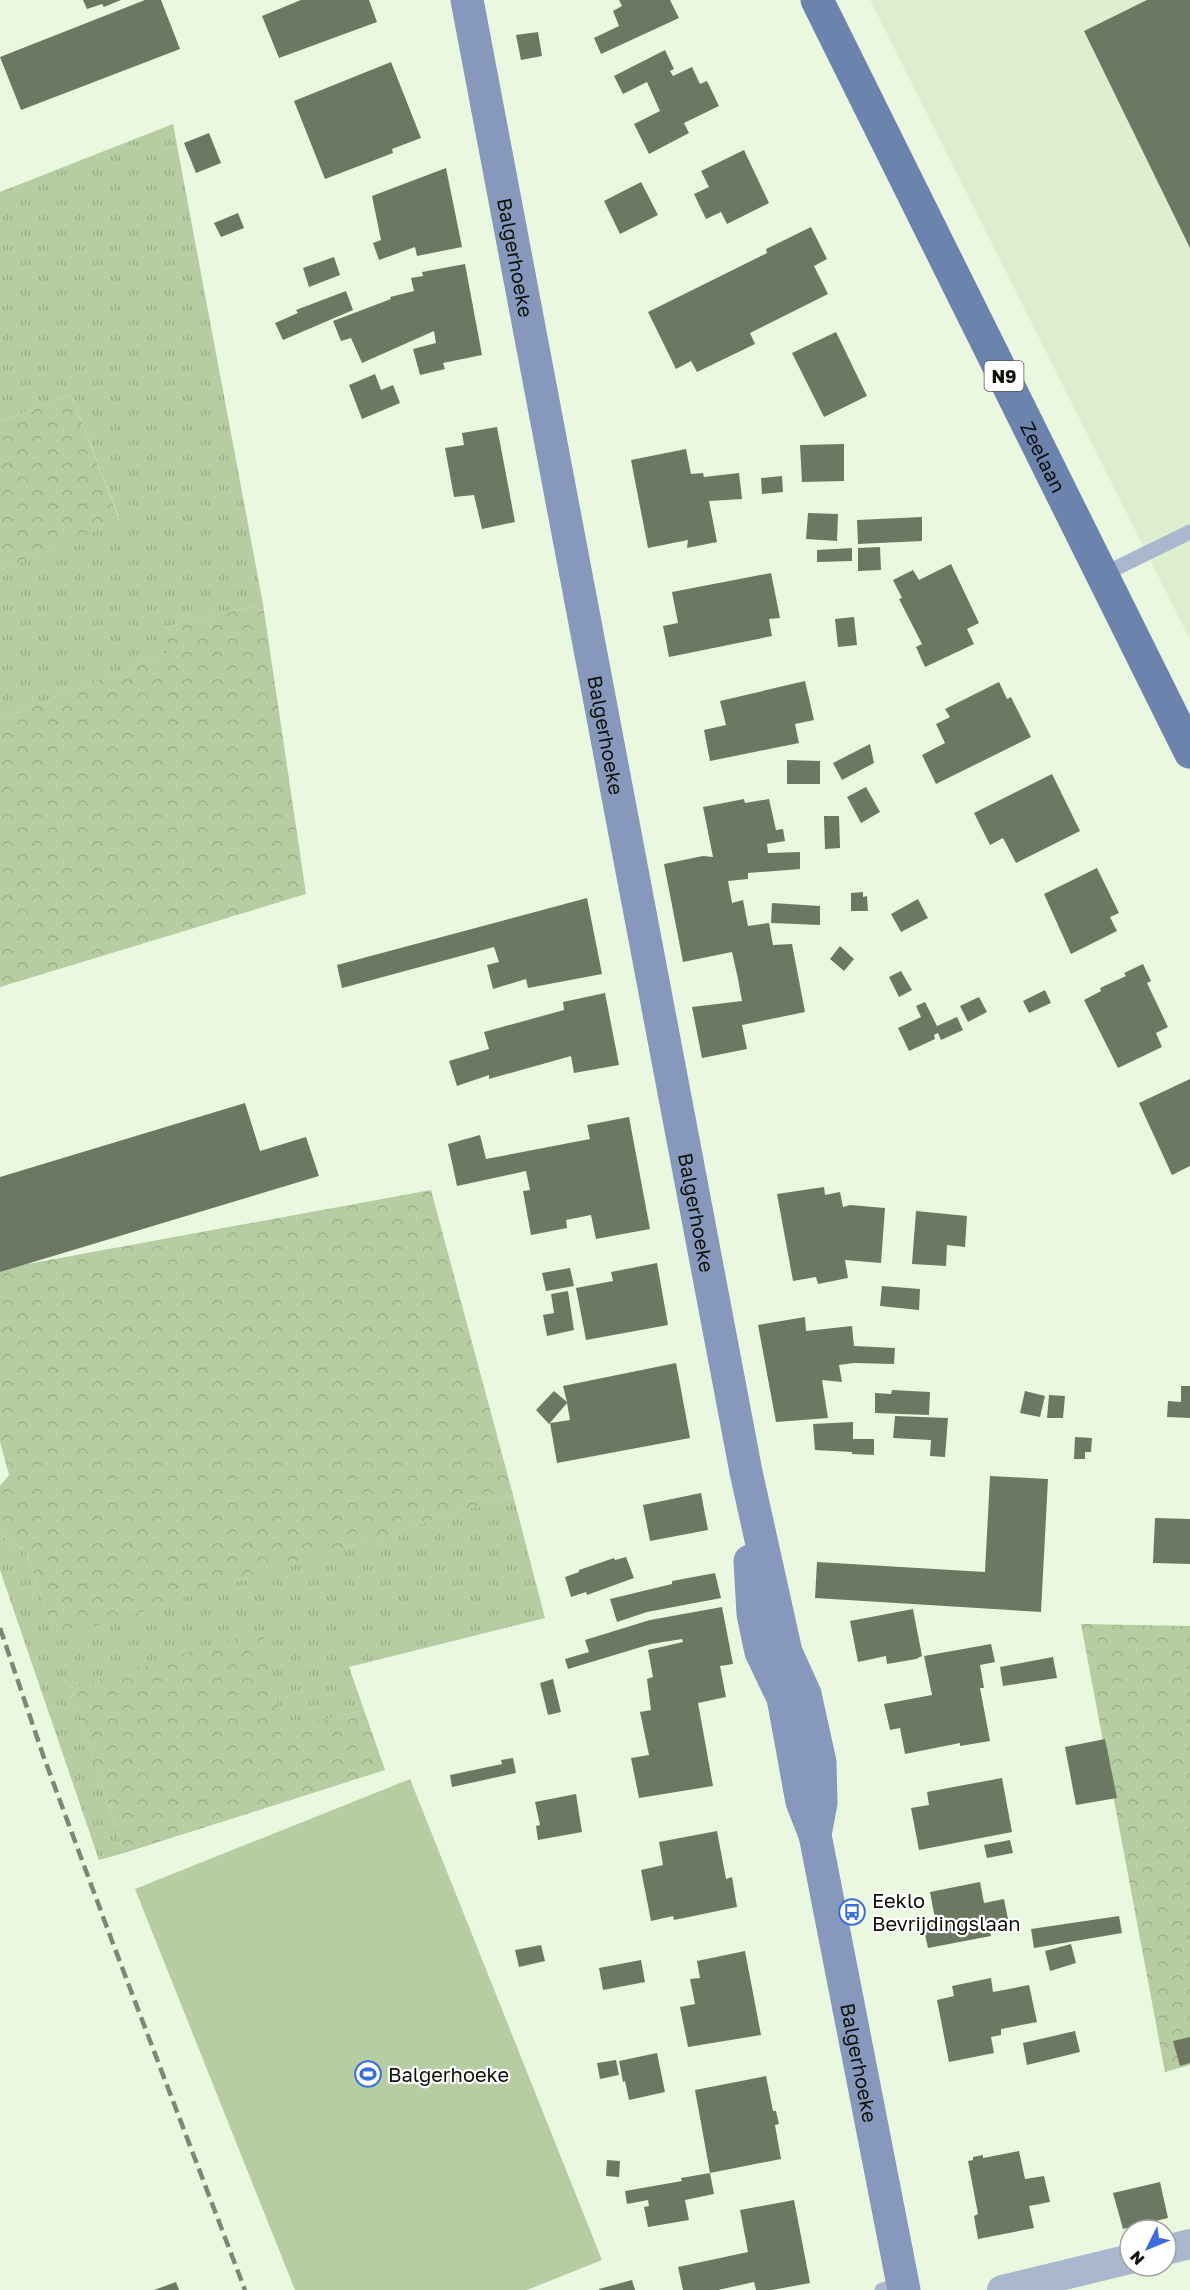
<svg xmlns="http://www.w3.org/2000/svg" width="1190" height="2290" viewBox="0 0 1190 2290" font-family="'Golos Text',sans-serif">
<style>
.built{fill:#deefd0}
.grass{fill:url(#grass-tufts)}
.forest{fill:url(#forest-crowns)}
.garden{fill:#b6cda2}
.building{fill:#6d7863}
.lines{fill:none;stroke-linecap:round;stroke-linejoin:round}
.service{stroke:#a9b7cf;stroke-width:15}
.minor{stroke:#a9b7cf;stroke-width:30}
.secondary{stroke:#8699bc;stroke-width:33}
.primary{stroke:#6c83ae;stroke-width:33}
.rail{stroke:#7e8777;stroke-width:4.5;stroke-dasharray:12 6;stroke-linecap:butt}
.labels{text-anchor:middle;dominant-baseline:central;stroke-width:4.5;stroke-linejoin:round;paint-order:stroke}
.shield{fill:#fff;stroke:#565853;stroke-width:1.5}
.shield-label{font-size:18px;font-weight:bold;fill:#0d1109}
.street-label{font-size:20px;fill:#0d1109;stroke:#fff}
.poi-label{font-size:20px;fill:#0d1109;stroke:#fff;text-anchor:start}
</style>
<defs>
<pattern id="grass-tufts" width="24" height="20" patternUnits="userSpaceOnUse" patternTransform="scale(1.5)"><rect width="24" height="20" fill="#b6cda2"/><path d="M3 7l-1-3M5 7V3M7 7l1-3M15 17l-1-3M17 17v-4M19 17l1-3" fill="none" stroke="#9baf8a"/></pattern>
<pattern id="forest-crowns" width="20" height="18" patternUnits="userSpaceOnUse" patternTransform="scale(1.5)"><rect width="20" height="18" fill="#b6cda2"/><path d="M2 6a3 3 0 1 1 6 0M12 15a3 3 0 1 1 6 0" fill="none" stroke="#9baf8a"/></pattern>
</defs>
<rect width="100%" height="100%" fill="#ebf8e0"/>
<path class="built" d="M 870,0 L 1190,0 L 1190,640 Z"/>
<g class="grass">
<path d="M 173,124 L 263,604 L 163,628 L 171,652 L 0,719 L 0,570 L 120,520 L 71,395 L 0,422 L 0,192 Z"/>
<path d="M 513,1495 L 545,1618 L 349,1667 L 364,1710 L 283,1730 L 71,1687 L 124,1853 L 99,1860 L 0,1570 L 0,1535 L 26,1551 L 55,1638 Z"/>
</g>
<g class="forest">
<path d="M 71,395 L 120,521 L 0,570 L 0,422 Z"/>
<path d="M 263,604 L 306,894 L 0,987 L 0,719 L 170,652 L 162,628 Z"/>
<path d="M 431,1190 L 513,1495 L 55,1639 L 26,1551 L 0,1535 L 0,1486 L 9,1475 L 0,1442 L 0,1269 Z"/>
<path d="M 1081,1624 L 1190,1626 L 1190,2065 L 1165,2072 Z"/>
<path d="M 262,1630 L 283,1729 L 364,1710 L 385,1770 L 124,1853 L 71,1688 Z"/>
</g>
<path class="garden" d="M 410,1779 L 602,2260 L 527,2290 L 295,2290 L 135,1889 Z"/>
<g class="building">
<path d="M 83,0 L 121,0 L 104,7 L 102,4 L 87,9 Z"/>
<path d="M 145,0 L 161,0 L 180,49 L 21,110 L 0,57 Z"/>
<path d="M 301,0 L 369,0 L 377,22 L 279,58 L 262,16 Z"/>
<path d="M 619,0 L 670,0 L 679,18 L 601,54 L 594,38 L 619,26 L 613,11 L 622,6 Z"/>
<path d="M 1147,0 L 1190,0 L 1190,248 L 1084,31 Z"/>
<path d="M 538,32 L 542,56 L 521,60 L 516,35 Z"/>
<path d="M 665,50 L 674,69 L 670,71 L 673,76 L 692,67 L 700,84 L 707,81 L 719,106 L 684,123 L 689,133 L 649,154 L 634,124 L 660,111 L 647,82 L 623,94 L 614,76 Z"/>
<path d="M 391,62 L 421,138 L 392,149 L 393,153 L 325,179 L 294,101 Z"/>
<path d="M 209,133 L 221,163 L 196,173 L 184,143 Z"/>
<path d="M 744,150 L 769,203 L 727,224 L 721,212 L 706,219 L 694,194 L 709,187 L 701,171 Z"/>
<path d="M 446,168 L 462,247 L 417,256 L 415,247 L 379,260 L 373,243 L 381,240 L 372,196 Z"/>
<path d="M 641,182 L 658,215 L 620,234 L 604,201 Z"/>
<path d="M 238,213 L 244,228 L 221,237 L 214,223 Z"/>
<path d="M 811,227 L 827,259 L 814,266 L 828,294 L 750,333 L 755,344 L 697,372 L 691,361 L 676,369 L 648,312 L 767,253 L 766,249 Z"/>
<path d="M 334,257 L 340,275 L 309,287 L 303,268 Z"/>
<path d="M 465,264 L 482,355 L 443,363 L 445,369 L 420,375 L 413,349 L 436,343 L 434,331 L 362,363 L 351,338 L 341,341 L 333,321 L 391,299 L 390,297 L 414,291 L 411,278 L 423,276 L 422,272 Z"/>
<path d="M 346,291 L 353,310 L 283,340 L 275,323 L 298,313 L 296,310 Z"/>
<path d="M 836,332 L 867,396 L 824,417 L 792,353 Z"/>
<path d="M 375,374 L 381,390 L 393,385 L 400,403 L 362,419 L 349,385 Z"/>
<path d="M 497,427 L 515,522 L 482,529 L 474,495 L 454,497 L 445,448 L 464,445 L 462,433 Z"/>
<path d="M 844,444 L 844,481 L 802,482 L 800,445 Z"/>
<path d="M 686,449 L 691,474 L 703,473 L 704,477 L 739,473 L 742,499 L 709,501 L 717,542 L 687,548 L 688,540 L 648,548 L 631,460 Z"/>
<path d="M 782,476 L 783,492 L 762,494 L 761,478 Z"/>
<path d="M 808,513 L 838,514 L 837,541 L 806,539 Z"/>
<path d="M 922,517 L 922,541 L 858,544 L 857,520 Z"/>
<path d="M 880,547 L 881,570 L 858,571 L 858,548 Z"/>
<path d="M 852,548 L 852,561 L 817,562 L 817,550 Z"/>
<path d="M 951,564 L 979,623 L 967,629 L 974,644 L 925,667 L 916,647 L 922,644 L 899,599 L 902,598 L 893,580 L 913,570 L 919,580 Z"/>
<path d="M 771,573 L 780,618 L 769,619 L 772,636 L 669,657 L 663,626 L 678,623 L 672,592 Z"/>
<path d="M 854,617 L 857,645 L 838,647 L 835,619 Z"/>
<path d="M 805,681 L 814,720 L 795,724 L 799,743 L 710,761 L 704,730 L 726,725 L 720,701 Z"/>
<path d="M 999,682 L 1007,699 L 1011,697 L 1031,737 L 936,784 L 922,755 L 945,743 L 936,724 L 950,717 L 945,709 Z"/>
<path d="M 870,744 L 874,763 L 842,780 L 833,763 Z"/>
<path d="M 787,760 L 820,761 L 820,784 L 787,784 Z"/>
<path d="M 1052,774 L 1080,831 L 1016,863 L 1003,838 L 990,845 L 974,813 Z"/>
<path d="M 866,787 L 880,812 L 861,823 L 847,797 Z"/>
<path d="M 744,799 L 745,803 L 769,799 L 776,830 L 783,829 L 785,841 L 767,844 L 768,853 L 800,852 L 800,869 L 748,873 L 748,879 L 728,881 L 732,903 L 743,900 L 748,926 L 769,923 L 773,945 L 792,944 L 805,1012 L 742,1025 L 747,1049 L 702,1058 L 692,1007 L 742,1001 L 738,979 L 732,952 L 683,962 L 664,864 L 703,856 L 713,857 L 703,807 Z"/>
<path d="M 824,816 L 839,816 L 840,848 L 825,849 Z"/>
<path d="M 1097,868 L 1119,913 L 1110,917 L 1117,931 L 1071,954 L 1044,894 Z"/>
<path d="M 863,892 L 863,897 L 867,896 L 868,911 L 851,911 L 851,893 Z"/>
<path d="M 587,898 L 602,974 L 528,988 L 526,979 L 493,989 L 487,965 L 499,962 L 494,947 L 342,988 L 337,965 Z"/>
<path d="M 918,899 L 928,918 L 901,932 L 891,914 Z"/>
<path d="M 772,903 L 820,906 L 820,925 L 771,923 Z"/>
<path d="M 840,946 L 854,959 L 844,971 L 830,959 Z"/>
<path d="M 1143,964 L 1151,981 L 1147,983 L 1168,1027 L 1156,1033 L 1162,1047 L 1118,1068 L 1084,1000 L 1101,991 L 1100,988 L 1126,976 L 1124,973 Z"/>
<path d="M 901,971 L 912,990 L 899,997 L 889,977 Z"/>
<path d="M 1045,990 L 1051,1003 L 1029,1013 L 1023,1001 Z"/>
<path d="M 605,993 L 619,1065 L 574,1073 L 571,1056 L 489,1079 L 489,1075 L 457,1086 L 449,1061 L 489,1049 L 484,1032 L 564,1010 L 563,1002 Z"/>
<path d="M 979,997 L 987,1012 L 968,1022 L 960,1006 Z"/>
<path d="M 925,1002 L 937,1026 L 957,1017 L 963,1030 L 941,1040 L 938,1033 L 934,1035 L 935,1039 L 909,1051 L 898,1028 L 921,1017 L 916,1006 Z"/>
<path d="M 1190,1079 L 1190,1166 L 1172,1175 L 1139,1103 Z"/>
<path d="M 245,1103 L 260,1151 L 306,1137 L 319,1176 L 0,1272 L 0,1177 Z"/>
<path d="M 629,1117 L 650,1229 L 596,1239 L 591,1215 L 566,1220 L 567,1228 L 531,1235 L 523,1191 L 530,1190 L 526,1171 L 457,1186 L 448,1144 L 480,1135 L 486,1159 L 590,1139 L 587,1125 Z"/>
<path d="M 824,1187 L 825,1195 L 840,1192 L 843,1207 L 850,1205 L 885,1208 L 881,1263 L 845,1260 L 848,1278 L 818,1284 L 816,1277 L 793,1281 L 777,1194 Z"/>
<path d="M 916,1211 L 967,1216 L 965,1247 L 947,1245 L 946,1266 L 912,1264 Z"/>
<path d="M 657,1263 L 668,1325 L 586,1340 L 576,1288 L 613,1281 L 611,1272 Z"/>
<path d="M 570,1268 L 574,1286 L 546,1291 L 542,1273 Z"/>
<path d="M 882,1286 L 920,1289 L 919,1310 L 880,1306 Z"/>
<path d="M 568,1291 L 574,1330 L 547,1336 L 543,1315 L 554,1313 L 551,1294 Z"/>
<path d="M 805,1317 L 806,1331 L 852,1326 L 854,1346 L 895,1348 L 894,1364 L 854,1363 L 839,1365 L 842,1382 L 822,1380 L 828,1418 L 776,1422 L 758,1325 Z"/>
<path d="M 676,1363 L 690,1438 L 557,1463 L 550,1423 L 570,1420 L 567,1403 L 549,1424 L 536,1410 L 554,1391 L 567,1402 L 563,1386 Z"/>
<path d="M 1181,1386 L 1190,1386 L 1190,1418 L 1167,1417 L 1168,1401 L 1181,1402 Z"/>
<path d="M 892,1390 L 930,1392 L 929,1415 L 875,1413 L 875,1393 L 891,1394 Z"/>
<path d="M 1025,1391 L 1045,1396 L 1040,1417 L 1020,1413 Z"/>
<path d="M 1049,1395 L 1065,1396 L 1063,1418 L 1047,1418 Z"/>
<path d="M 895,1416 L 948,1418 L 945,1457 L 930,1456 L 931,1440 L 893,1438 Z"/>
<path d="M 853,1422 L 853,1439 L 874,1439 L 874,1455 L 852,1454 L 852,1452 L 815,1450 L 813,1424 Z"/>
<path d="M 1075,1437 L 1092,1438 L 1091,1452 L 1085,1452 L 1085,1459 L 1074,1459 Z"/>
<path d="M 990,1476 L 1048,1479 L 1041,1612 L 815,1598 L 817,1562 L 985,1572 Z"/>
<path d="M 701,1493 L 708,1530 L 650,1541 L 643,1505 Z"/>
<path d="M 1155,1518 L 1190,1519 L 1190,1564 L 1153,1563 Z"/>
<path d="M 626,1557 L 634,1578 L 587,1595 L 586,1592 L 571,1597 L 565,1577 L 579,1572 L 579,1570 L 614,1558 L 615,1560 Z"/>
<path d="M 715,1573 L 721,1598 L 647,1612 L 617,1622 L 610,1599 L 672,1584 L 672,1581 Z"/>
<path d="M 722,1607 L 733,1664 L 720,1666 L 726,1697 L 698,1703 L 713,1786 L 639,1798 L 631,1758 L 649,1755 L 640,1712 L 651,1710 L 647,1679 L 653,1677 L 648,1650 L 683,1642 L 682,1639 L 651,1644 L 568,1669 L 565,1659 L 589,1652 L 585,1640 L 650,1620 Z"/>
<path d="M 913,1609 L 922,1656 L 916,1659 L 887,1664 L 886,1656 L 858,1662 L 850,1621 Z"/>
<path d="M 991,1644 L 995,1662 L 980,1665 L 984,1688 L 980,1688 L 990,1741 L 960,1746 L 960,1743 L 905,1754 L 900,1728 L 890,1730 L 884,1704 L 932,1695 L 924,1656 Z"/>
<path d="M 1053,1657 L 1057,1678 L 1003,1686 L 1000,1667 Z"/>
<path d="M 553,1679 L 561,1712 L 548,1715 L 540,1683 Z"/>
<path d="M 1105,1739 L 1117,1798 L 1076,1805 L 1065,1747 Z"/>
<path d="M 513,1758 L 516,1773 L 452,1787 L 450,1775 L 502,1764 L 501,1760 Z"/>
<path d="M 1002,1778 L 1012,1832 L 919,1850 L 911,1808 L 929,1805 L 927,1792 Z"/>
<path d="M 576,1794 L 582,1832 L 538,1840 L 536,1826 L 540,1825 L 535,1802 Z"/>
<path d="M 717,1831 L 726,1879 L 732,1877 L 737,1907 L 674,1920 L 673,1916 L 651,1921 L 641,1870 L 663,1865 L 659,1842 Z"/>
<path d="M 1010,1840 L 1013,1853 L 987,1858 L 984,1845 Z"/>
<path d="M 980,1882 L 984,1903 L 1004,1899 L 1008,1919 L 988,1923 L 991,1936 L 928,1948 L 923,1926 L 936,1924 L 930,1892 Z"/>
<path d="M 1119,1916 L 1122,1933 L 1034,1948 L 1031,1929 Z"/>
<path d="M 1071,1944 L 1076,1963 L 1050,1971 L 1045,1951 Z"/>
<path d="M 541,1945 L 545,1961 L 519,1967 L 515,1950 Z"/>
<path d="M 745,1951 L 761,2035 L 688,2047 L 680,2007 L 695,2004 L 690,1979 L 700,1978 L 697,1961 Z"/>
<path d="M 641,1960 L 645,1982 L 603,1990 L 599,1968 Z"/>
<path d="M 991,1978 L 993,1992 L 1029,1985 L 1037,2022 L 1001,2029 L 1001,2035 L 991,2037 L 994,2053 L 949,2062 L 937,2000 L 954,1996 L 952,1986 Z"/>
<path d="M 1075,2031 L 1080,2052 L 1027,2065 L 1023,2043 Z"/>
<path d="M 1190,2037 L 1190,2063 L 1180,2066 L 1173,2041 Z"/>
<path d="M 657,2053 L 665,2092 L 629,2100 L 625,2081 L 623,2082 L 619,2061 Z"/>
<path d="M 616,2060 L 619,2075 L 600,2079 L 597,2063 Z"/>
<path d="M 766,2076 L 773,2111 L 776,2111 L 779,2124 L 775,2125 L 781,2159 L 710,2173 L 714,2194 L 685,2200 L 689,2220 L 648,2227 L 644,2207 L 649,2206 L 648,2200 L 627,2204 L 625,2191 L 682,2181 L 681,2178 L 710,2173 L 695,2090 Z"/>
<path d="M 1019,2151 L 1025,2179 L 1044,2176 L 1050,2202 L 1029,2206 L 1034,2228 L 978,2239 L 974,2216 L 978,2214 L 968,2161 L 973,2160 L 973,2157 L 983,2155 L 983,2158 Z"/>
<path d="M 607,2160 L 620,2161 L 619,2177 L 606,2176 Z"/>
<path d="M 1160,2182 L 1168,2218 L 1123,2229 L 1113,2193 Z"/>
<path d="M 794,2200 L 810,2283 L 772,2290 L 756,2290 L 754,2282 L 718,2290 L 683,2290 L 678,2267 L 748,2252 L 740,2210 Z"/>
<path d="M 632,2280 L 635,2290 L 599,2290 L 599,2289 Z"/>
<path d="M 176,2282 L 179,2290 L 154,2290 Z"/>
</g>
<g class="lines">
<g class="service">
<path d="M 1102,575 L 1190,532"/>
<path d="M 882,2290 L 903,2283"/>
</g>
<g class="minor">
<path d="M 1166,2250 L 1190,2244"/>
<path d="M 1002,2290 L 1130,2259"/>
</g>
<g class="secondary">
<path id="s1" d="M 467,0 L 746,1472 L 786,1652 L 805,1694 L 820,1762 L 821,1803 L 815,1835"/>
<path id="s2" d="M 750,1561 L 753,1614 L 761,1652 L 783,1698 L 802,1802 L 815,1835 L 904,2290"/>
</g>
<path class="primary" id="s3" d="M 817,0 L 1190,752"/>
<path class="rail" d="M 0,1628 L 43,1755 L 112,1941 L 245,2290"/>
</g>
<defs>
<g id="bus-ring" transform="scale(1.35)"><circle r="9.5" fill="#fff" stroke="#376ddc" stroke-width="1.5"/><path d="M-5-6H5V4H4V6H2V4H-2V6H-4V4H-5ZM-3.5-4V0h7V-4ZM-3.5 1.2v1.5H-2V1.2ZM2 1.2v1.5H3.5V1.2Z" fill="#376ddc"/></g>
<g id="stadium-ring" transform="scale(1.35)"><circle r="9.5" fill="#fff" stroke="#376ddc" stroke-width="1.5"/><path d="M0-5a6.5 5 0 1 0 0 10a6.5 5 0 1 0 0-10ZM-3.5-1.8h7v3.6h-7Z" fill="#376ddc"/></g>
</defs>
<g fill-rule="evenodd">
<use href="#bus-ring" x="852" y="1912"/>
<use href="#stadium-ring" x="368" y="2074"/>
</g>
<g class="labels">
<rect class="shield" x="984.5" y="361" width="39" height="30" rx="4.5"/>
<g class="shield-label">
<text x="1004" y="376">N9</text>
</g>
<g class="street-label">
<text stroke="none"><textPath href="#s1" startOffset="262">Balgerhoeke</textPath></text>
<text stroke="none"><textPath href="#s3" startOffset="510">Zeelaan</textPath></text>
<text stroke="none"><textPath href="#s1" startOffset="748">Balgerhoeke</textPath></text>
<text stroke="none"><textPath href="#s1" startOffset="1234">Balgerhoeke</textPath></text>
<text stroke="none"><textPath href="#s2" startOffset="516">Balgerhoeke</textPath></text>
</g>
<g class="poi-label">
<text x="872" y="1900">Eeklo<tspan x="872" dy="23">Bevrijdingslaan</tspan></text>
<text x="388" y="2074">Balgerhoeke</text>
</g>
</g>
<g transform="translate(1148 2248) rotate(227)"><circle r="28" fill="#ffffff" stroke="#9ea09d" stroke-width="1.5"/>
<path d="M0-4.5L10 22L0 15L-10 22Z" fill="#376ddc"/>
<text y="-9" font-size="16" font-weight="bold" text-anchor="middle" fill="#0d1109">N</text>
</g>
</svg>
